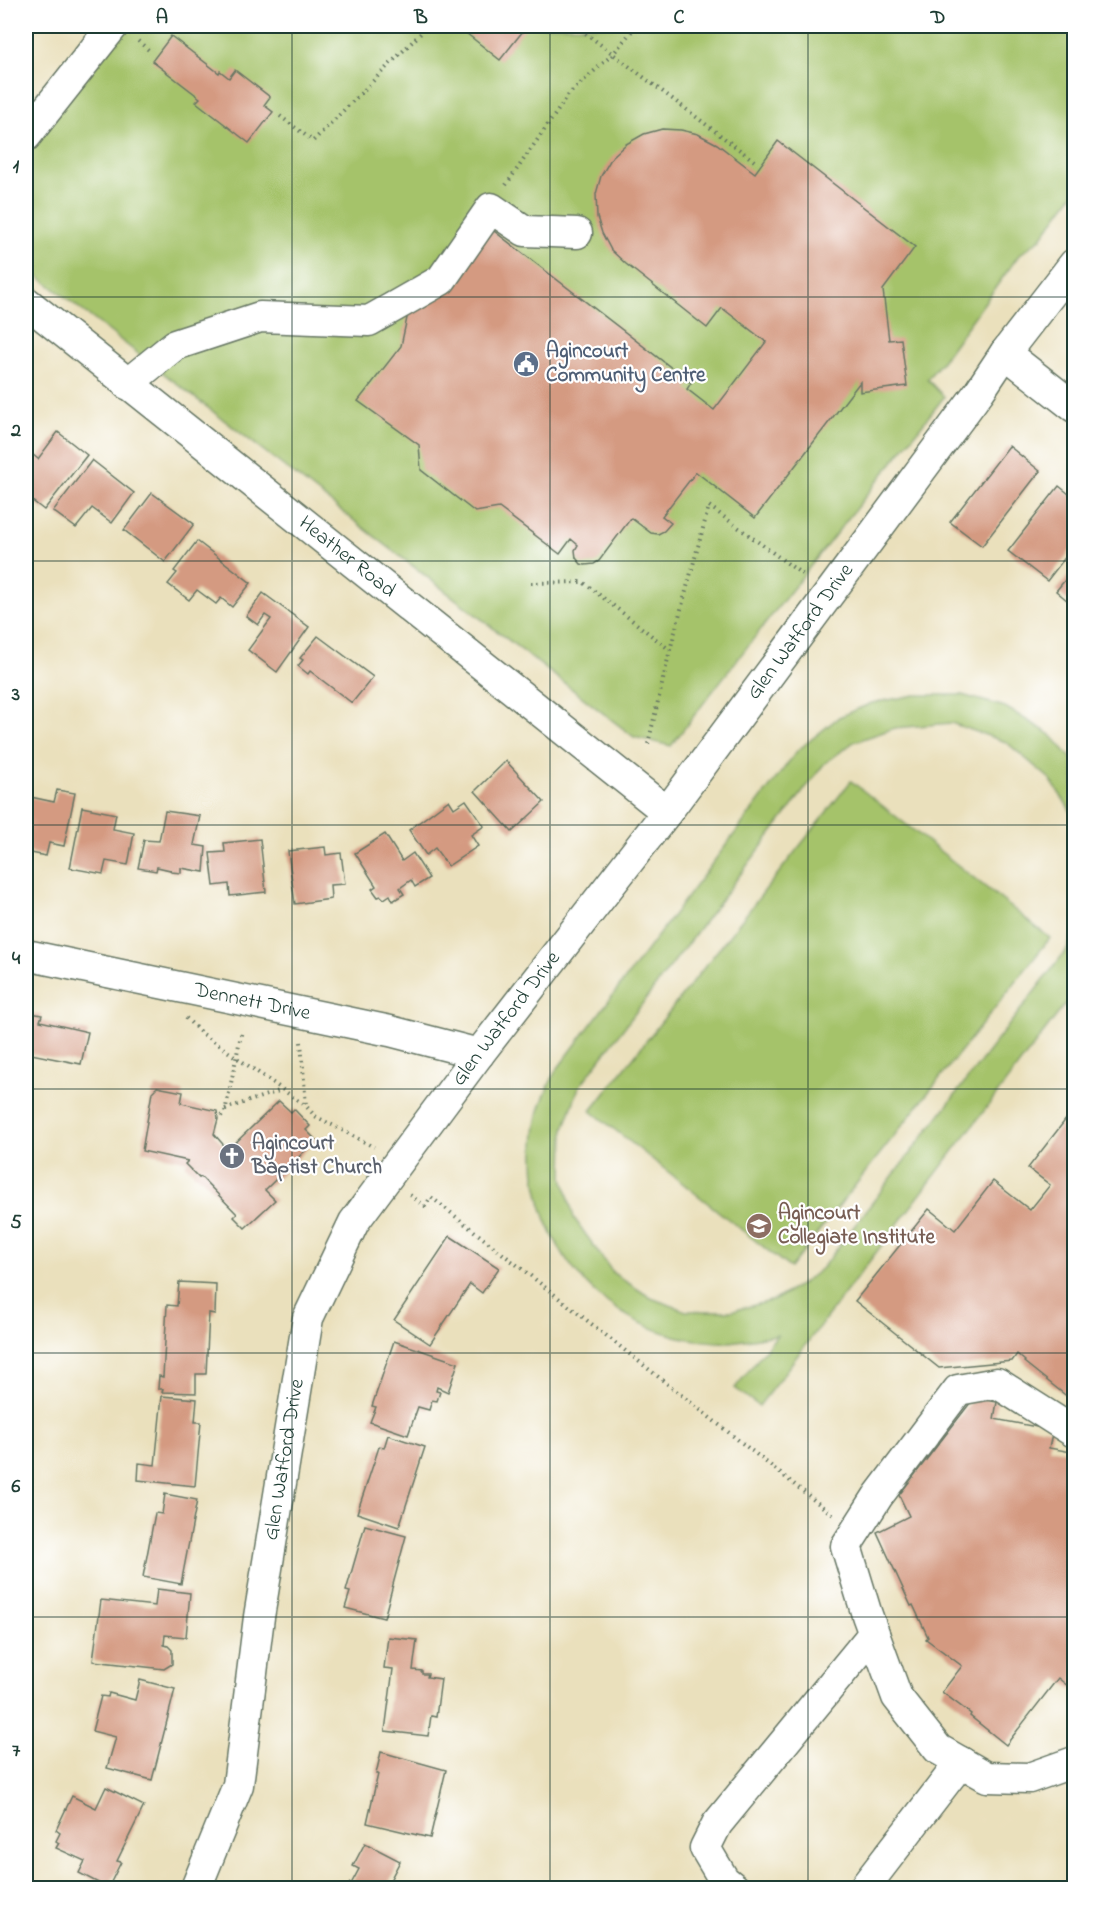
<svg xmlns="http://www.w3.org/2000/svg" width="1100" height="1914" viewBox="0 0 1100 1914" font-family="'Indie Flower',sans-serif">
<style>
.green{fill:#a5c36b;stroke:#628050;stroke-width:1.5}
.building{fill:#d49a81}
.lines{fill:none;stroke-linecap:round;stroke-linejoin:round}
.minor-casing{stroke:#667664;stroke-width:33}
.path{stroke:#667664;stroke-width:4;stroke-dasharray:1.5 4.5;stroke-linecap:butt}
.minor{stroke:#fff;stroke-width:30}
.grid{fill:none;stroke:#1f3d34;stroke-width:1.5;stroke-opacity:0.55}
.labels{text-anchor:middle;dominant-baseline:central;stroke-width:4.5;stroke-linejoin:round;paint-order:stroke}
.service-label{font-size:21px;font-weight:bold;fill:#4e5e75;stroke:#fff;text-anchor:start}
.street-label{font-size:21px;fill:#1f3d34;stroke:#fff}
.worship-label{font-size:21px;font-weight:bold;fill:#5b616d;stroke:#fff;text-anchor:start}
.education-label{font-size:21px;font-weight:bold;fill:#785e54;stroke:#fff;text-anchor:start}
.neatline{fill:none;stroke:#1f3d34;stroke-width:2}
.grid-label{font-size:20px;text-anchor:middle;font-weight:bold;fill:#1f3d34}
</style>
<rect width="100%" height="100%" fill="#fff"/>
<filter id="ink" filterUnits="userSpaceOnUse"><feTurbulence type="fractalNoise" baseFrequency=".0167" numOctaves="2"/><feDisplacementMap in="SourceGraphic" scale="12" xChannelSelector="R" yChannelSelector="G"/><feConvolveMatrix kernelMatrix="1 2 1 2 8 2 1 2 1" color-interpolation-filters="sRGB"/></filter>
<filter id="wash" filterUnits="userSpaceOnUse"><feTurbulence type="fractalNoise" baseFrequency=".008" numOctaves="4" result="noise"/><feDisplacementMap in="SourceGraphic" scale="24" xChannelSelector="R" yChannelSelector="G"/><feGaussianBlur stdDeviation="1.35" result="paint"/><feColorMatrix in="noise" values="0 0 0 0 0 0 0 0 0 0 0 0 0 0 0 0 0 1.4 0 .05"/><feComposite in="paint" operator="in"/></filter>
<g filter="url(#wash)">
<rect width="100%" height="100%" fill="#eae0bc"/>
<g class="green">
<path d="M 107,26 L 1074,26 L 1074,193 L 1040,239 L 1019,255 L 940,364 L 927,379 L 944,397 C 853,513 760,628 671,746 L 634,737 L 26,267 L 26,133 Z"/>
<path d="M 915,695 L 962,695 L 1005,707 L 1050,734 L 1074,761 L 1074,816 L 1050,779 L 1006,742 L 951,723 L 895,728 L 854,742 L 824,764 L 579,1087 L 564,1129 L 563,1177 L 574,1218 L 613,1273 L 651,1298 L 686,1311 L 731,1311 L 775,1300 L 803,1283 L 822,1268 L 1068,948 L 1074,928 L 1074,993 L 759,1406 L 735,1388 L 777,1335 C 760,1337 743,1341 727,1342 C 715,1343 684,1339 672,1335 C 577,1308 517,1213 538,1115 C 541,1101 549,1086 555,1072 L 797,751 L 839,717 L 872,703 Z"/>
<path d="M 851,781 L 1050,938 L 790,1268 L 591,1111 Z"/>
</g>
<g id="blocks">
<g class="building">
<path d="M 472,26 L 527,26 L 500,60 L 466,33 Z"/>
<path d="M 171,36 L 219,73 L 220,71 L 229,78 L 235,70 L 270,97 L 264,105 L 273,112 L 249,143 L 196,102 L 200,98 L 152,61 Z"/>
<path d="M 662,129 L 681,130 L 698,134 L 717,144 L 755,173 L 778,141 L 915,247 L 883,290 L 889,340 L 901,339 L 907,386 L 860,392 L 860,382 L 755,518 L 696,472 L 662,516 L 671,523 L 664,531 L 658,534 L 651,533 L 631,518 L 599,561 L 594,564 L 585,565 L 581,564 L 576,558 L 575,550 L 578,545 L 571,539 L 560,554 L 499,508 L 475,512 L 421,470 L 419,445 L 358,401 L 401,346 L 410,304 L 490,228 L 691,383 L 687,389 L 714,410 L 766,342 L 722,308 L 707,328 L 626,264 L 611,250 L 602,233 L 597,217 L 596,194 L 601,176 L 612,157 L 626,144 L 644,134 Z"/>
<path d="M 58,432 L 87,455 L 44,510 L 26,496 L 26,449 L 38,459 Z"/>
<path d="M 1009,446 L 1040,471 L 982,546 L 950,522 Z"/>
<path d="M 92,460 L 134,493 L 112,523 L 92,508 L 76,528 L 53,511 Z"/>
<path d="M 1059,486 L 1074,498 L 1074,546 L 1047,581 L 1008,551 Z"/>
<path d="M 152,493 L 194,524 L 165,562 L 124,530 Z"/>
<path d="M 197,541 L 251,583 L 232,607 L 221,598 L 216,604 L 197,590 L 189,600 L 168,584 L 177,573 L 174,571 Z"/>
<path d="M 1074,569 L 1074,606 L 1056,591 Z"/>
<path d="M 263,593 L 309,627 L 277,672 L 248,650 L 271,619 L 265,615 L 258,625 L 246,616 Z"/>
<path d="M 318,636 L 373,677 L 352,703 L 310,671 L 308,674 L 298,666 L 303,660 L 300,658 Z"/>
<path d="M 506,761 L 544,802 L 512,832 L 475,791 Z"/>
<path d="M 57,790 L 75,793 L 64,846 L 49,843 L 46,856 L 26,852 L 26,796 L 54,802 Z"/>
<path d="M 449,800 L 454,808 L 466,800 L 484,826 L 471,835 L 478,846 L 448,866 L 435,848 L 426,855 L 409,830 Z"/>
<path d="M 82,807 L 116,814 L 113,829 L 134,833 L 128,865 L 106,861 L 103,874 L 70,868 Z"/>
<path d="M 165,811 L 200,816 L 194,845 L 206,847 L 204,872 L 181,868 L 181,873 L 171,872 L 170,870 L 157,867 L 156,871 L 138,868 L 144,840 L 159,841 Z"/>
<path d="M 385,834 L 402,861 L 413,853 L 429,878 L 415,887 L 411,880 L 400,888 L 404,894 L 393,901 L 390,895 L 384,899 L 381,896 L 378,897 L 372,889 L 376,886 L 355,853 Z"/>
<path d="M 260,839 L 266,892 L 230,896 L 229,884 L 214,886 L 210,853 L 225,852 L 224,843 Z"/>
<path d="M 325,847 L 326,855 L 341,853 L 345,884 L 330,885 L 331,899 L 295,904 L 288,851 Z"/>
<path d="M 26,1012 L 42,1015 L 40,1021 L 88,1032 L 81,1064 L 26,1053 Z"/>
<path d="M 157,1087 L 183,1092 L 181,1103 L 217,1111 L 218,1119 L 214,1134 L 228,1150 L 279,1101 L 291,1112 L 294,1109 L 310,1126 L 306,1130 L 316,1140 L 265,1190 L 275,1200 L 245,1228 L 234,1217 L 237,1214 L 201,1177 L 199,1178 L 185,1164 L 188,1161 L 142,1151 L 152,1092 Z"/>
<path d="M 1074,1109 L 1074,1402 L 1024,1362 L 1025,1361 L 1017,1354 L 1012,1361 L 939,1368 L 855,1301 L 929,1209 L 955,1230 L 993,1181 L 1030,1210 L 1050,1185 L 1028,1168 Z"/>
<path d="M 450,1236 L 499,1268 L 482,1293 L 470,1284 L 430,1344 L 394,1320 Z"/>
<path d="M 179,1282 L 216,1284 L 215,1314 L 209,1313 L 206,1374 L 196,1374 L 196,1393 L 162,1392 L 163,1389 L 158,1389 L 159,1376 L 163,1377 L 167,1305 L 177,1306 Z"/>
<path d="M 394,1341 L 458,1363 L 448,1392 L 437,1387 L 436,1391 L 440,1392 L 437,1401 L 432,1400 L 429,1410 L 418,1407 L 408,1435 L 370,1422 L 376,1407 L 372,1406 Z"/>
<path d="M 162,1396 L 197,1399 L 195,1422 L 201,1422 L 195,1486 L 138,1480 L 139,1463 L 155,1465 Z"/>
<path d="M 974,1398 L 997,1402 L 994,1419 L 1053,1430 L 1049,1448 L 1071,1452 L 1073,1450 L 1074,1451 L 1074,1691 L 1058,1678 L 1006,1745 L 970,1716 L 971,1714 L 942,1692 L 962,1666 L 926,1639 L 928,1637 L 913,1605 L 911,1606 L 877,1532 L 909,1516 L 899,1495 Z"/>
<path d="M 388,1435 L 425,1447 L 399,1527 L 357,1513 L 379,1447 L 384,1448 Z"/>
<path d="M 165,1494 L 197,1500 L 181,1584 L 143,1577 L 155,1513 L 162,1514 Z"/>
<path d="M 365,1525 L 406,1536 L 384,1618 L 345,1608 L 350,1592 L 346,1591 Z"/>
<path d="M 157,1589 L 190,1593 L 186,1637 L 165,1635 L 164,1645 L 168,1646 L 172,1650 L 172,1664 L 164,1669 L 93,1661 L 101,1600 L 155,1606 Z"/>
<path d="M 388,1637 L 417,1640 L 413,1670 L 422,1671 L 422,1674 L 428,1674 L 427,1677 L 441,1679 L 436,1717 L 431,1716 L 428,1736 L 385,1731 L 393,1669 L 384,1668 Z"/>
<path d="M 140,1680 L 175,1689 L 152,1780 L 107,1768 L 116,1737 L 92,1731 L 101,1696 L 108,1697 L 109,1693 L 135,1700 Z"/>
<path d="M 381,1752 L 446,1770 L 430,1838 L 367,1823 L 378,1774 L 376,1774 Z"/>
<path d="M 106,1787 L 144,1806 L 117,1861 L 121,1862 L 108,1888 L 79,1873 L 85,1861 L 56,1848 L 59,1843 L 56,1841 L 60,1833 L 56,1830 L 72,1796 L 96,1808 Z"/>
<path d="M 365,1843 L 400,1861 L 386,1888 L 347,1888 L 350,1883 L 351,1884 L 359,1869 L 353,1866 Z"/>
</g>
</g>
</g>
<g filter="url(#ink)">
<use href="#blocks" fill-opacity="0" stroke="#667664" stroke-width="1.5"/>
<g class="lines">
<g class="minor-casing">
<g id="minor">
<path d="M 26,136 L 113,26"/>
<path id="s1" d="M 26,302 L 667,812"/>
<path d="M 1005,353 L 1074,407"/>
<path d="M 127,384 L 175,345 L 260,317 L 369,321 L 441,280 L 491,208 L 525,231 L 577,233"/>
<path id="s2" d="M 26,955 L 390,1031 L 479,1054"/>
<path d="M 1074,1432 L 997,1383 L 958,1390 L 878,1496 L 846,1546 L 867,1615 L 897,1697 L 938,1749 L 987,1777 L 1029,1778 L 1074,1762"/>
<path id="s3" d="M 196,1888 L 238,1785 L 259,1617 L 308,1318 L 354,1222 L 479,1054 L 667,812 L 979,392 L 1005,353 L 1074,264"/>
<path d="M 734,1888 L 724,1880 L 705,1848 L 717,1824 L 874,1633"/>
<path d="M 864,1888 L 961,1762"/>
</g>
</g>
<g class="path">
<path d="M 576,26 L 757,163"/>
<path d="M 138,41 L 151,52"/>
<path d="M 280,116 L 313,141 L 428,26"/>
<path d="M 506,185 L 570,93 L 613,54 L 636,26"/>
<path d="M 531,583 L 583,582 L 670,650"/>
<path d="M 648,744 L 670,650 L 709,506 L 806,577"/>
<path d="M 186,1018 L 200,1032 L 306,1106"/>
<path d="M 301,1042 L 306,1106 L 315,1116 L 374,1147"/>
<path d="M 225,1109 L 282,1090"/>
<path d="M 221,1116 L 225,1112 L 242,1030"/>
<path d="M 410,1195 L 425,1206 L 431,1197 L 833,1515"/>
</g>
<use href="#minor" class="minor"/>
</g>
</g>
<path class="grid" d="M 292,26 L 292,1888M 550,26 L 550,1888M 808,26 L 808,1888M 26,297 L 1074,297M 26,561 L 1074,561M 26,825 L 1074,825M 26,1089 L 1074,1089M 26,1353 L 1074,1353M 26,1617 L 1074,1617"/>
<defs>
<g id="civic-disc" transform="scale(1.35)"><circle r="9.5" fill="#5c6f8a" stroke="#fff"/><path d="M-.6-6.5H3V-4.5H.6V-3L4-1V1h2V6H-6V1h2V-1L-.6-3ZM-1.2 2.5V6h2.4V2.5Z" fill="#fff"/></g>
<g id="church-disc" transform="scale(1.35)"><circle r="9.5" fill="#6b7280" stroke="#fff"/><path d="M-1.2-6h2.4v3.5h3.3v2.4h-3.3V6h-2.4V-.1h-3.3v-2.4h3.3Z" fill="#fff"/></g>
<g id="school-disc" transform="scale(1.35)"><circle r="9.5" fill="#8d6e63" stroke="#fff"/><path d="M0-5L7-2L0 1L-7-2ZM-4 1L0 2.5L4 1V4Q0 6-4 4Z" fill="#fff"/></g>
</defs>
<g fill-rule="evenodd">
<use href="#civic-disc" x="526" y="364"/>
<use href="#church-disc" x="232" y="1156"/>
<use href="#school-disc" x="759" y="1226"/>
</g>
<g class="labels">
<g class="service-label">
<text x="546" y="352">Agincourt<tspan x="546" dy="24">Community Centre</tspan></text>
</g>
<g class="street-label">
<text stroke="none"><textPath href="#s1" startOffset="410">Heather Road</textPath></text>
<text stroke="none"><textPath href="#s3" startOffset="1430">Glen Watford Drive</textPath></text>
<text stroke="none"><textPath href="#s2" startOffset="231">Dennett Drive</textPath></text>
<text stroke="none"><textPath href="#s3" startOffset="944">Glen Watford Drive</textPath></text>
<text stroke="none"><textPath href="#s3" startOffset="440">Glen Watford Drive</textPath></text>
</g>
<g class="worship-label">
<text x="252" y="1144">Agincourt<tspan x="252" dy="24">Baptist Church</tspan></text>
</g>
<g class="education-label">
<text x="778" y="1214">Agincourt<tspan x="778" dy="24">Collegiate Institute</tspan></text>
</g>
</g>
<rect width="1100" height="1914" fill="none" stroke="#fff" stroke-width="66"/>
<rect x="33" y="33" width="1034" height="1848" class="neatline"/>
<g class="grid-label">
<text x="162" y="23">A</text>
<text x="421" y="23">B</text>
<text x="679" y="23">C</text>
<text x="938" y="23">D</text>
<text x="16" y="172">1</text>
<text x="16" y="436">2</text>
<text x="16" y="700">3</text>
<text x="16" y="964">4</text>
<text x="16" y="1228">5</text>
<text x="16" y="1492">6</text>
<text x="16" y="1756">7</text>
</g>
</svg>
